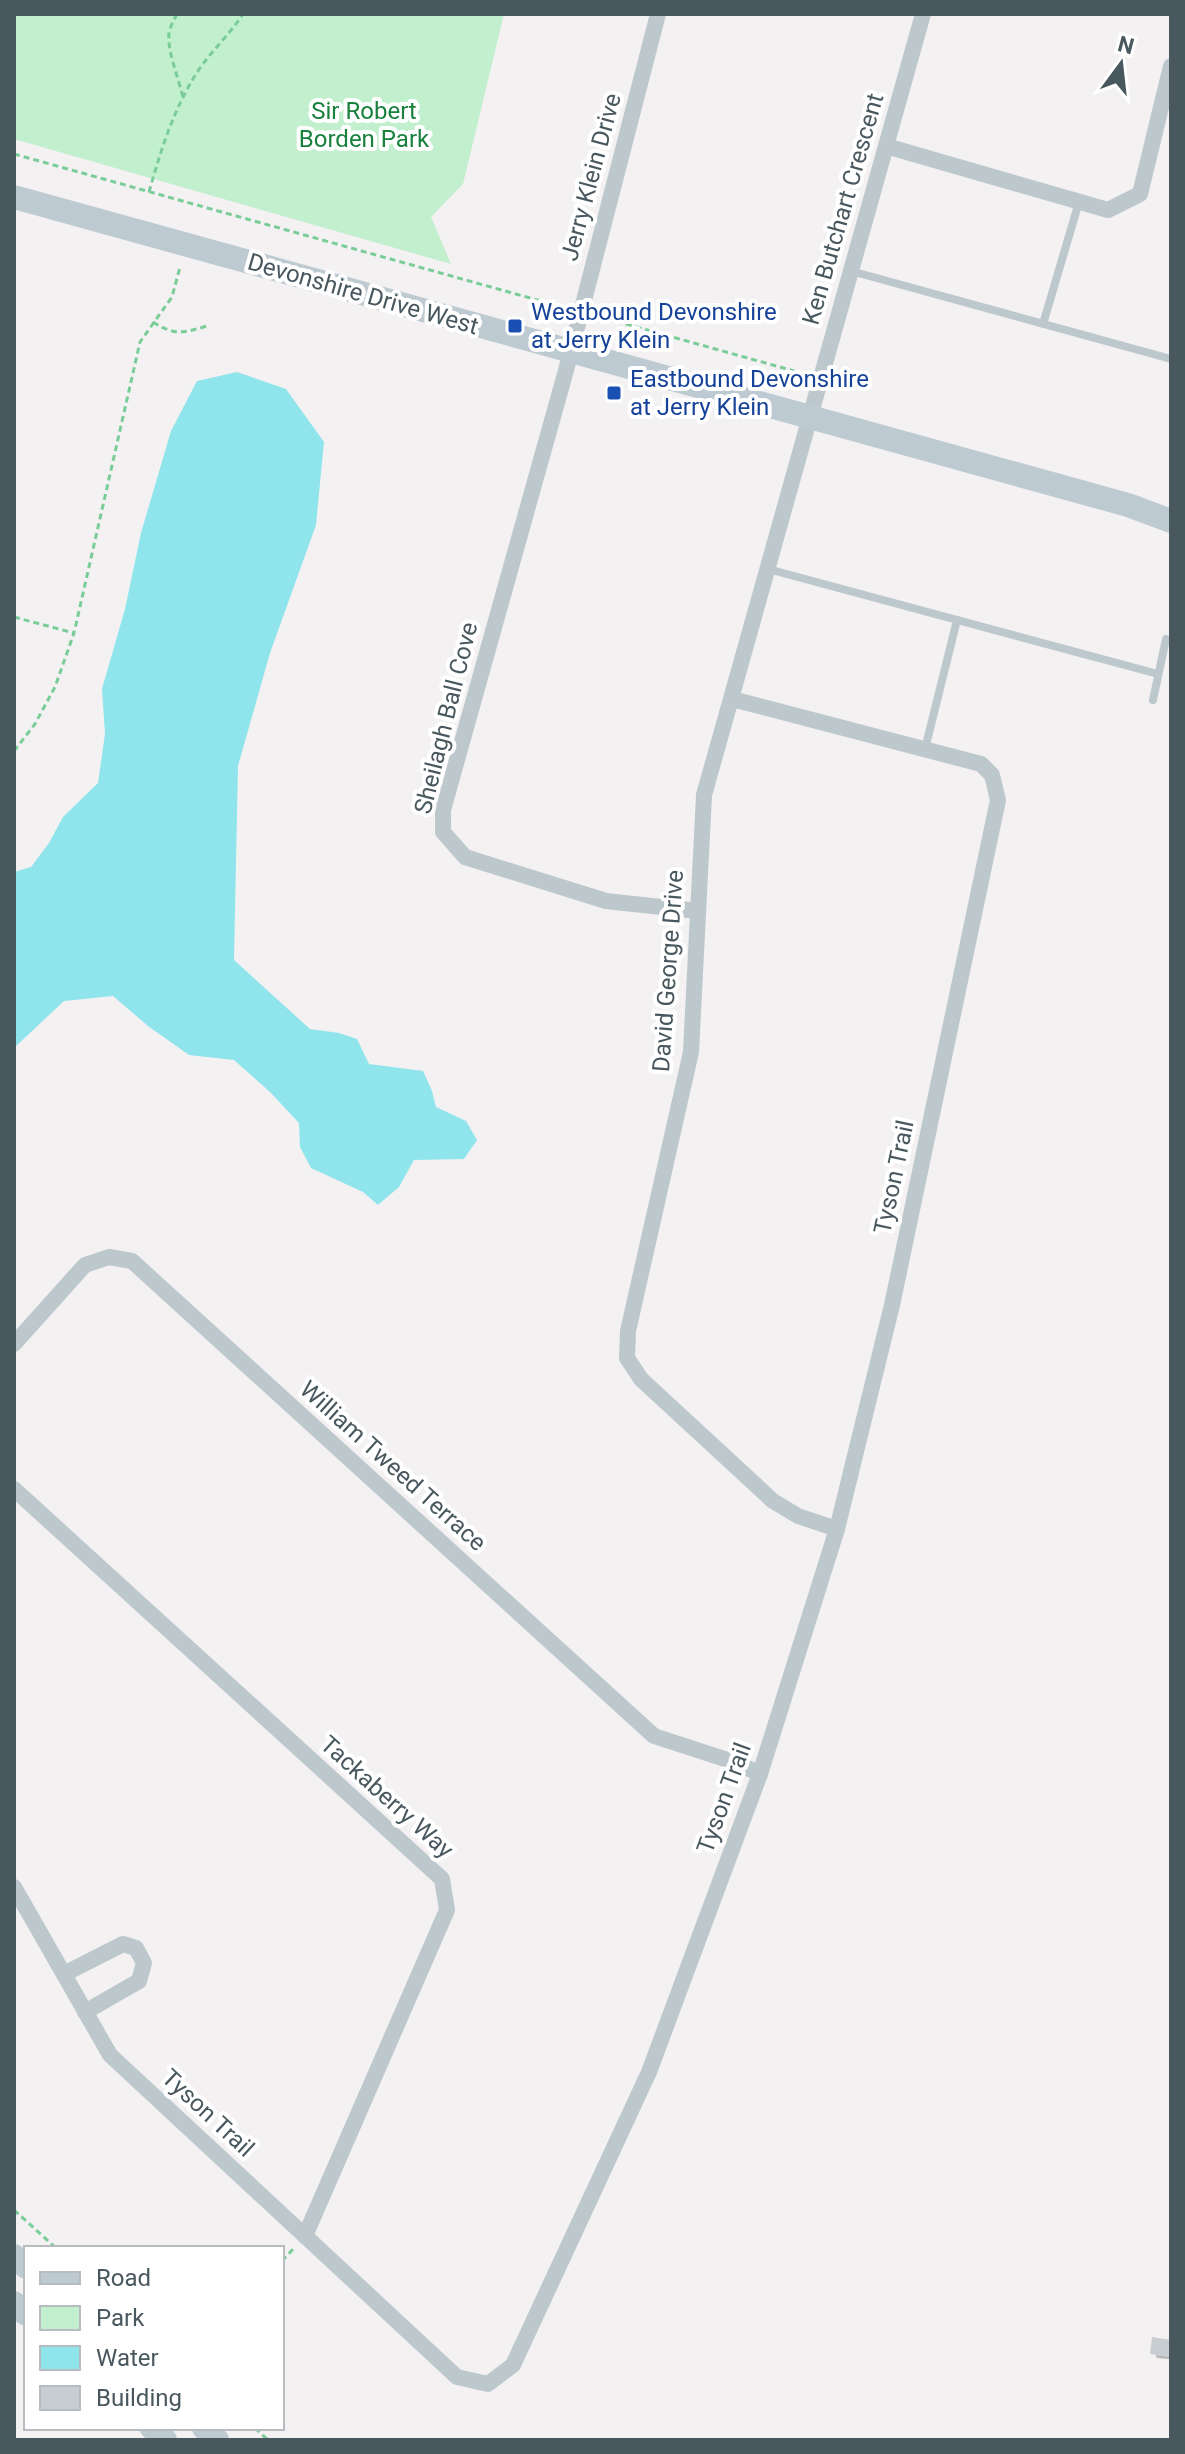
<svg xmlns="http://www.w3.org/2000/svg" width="1185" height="2454" viewBox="0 0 1185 2454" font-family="Roboto,sans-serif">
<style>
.green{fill:#c2efcd}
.water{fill:#8fe5eb}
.building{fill:#c8cdd1;filter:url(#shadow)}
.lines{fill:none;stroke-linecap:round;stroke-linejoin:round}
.path{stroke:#7acd98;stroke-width:3;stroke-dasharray:6 4;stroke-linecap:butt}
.lane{stroke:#bdc8cd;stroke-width:8}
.street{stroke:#bdc8cd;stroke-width:16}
.secondary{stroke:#becad2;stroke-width:24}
.transit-dot{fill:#1a4fb4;stroke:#fff;stroke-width:3}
.labels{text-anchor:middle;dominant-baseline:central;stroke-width:8;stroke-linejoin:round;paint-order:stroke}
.park-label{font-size:24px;fill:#19813e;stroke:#fff}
.street-label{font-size:24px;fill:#49585f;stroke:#fff}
.transit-label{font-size:24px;fill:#164399;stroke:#fff;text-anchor:start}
</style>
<defs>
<filter id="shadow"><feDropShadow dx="6" dy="3.5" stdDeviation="0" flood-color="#0004"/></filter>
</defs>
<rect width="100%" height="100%" fill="#f4f1f2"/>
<path class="green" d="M 14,14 L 504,14 L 463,184 L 431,217 L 451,264 L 14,139 Z"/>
<path class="water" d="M 237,372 L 286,389 L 324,442 L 316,525 L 270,653 L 238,766 L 234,960 L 310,1029 L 339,1033 L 357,1039 L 369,1064 L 423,1071 L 432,1091 L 436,1107 L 466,1121 L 477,1140 L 464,1159 L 414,1160 L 399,1187 L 378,1205 L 363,1192 L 311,1168 L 300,1147 L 299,1123 L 270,1092 L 234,1060 L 189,1055 L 148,1026 L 113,996 L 64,1001 L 14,1048 L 14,872 L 31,867 L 49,843 L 63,817 L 98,783 L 105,734 L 102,689 L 125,609 L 141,533 L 171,431 L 197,381 Z"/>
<path class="building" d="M 1152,2337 L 1171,2340 L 1171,2357 L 1150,2354 Z"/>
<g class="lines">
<g class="path">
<path d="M 177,14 C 174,20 170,27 169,33 C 167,52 179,78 183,98"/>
<path d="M 14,154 L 566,308"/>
<path d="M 149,192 C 160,153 172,114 193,79 C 206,56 228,37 243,14"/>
<path d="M 597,316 L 805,374"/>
<path d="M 153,322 C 175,336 183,333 207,326"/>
<path d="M 14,617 L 74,633"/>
<path d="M 14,751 L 35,724 L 55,687 L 74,633 L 140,342 L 172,297 L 180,267"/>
<path d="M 14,2210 L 56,2248"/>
<path d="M 282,2261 L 294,2248"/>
<path d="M 255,2428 L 268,2440"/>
</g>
<g class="lane">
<path d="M 851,271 L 1171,359"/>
<path d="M 1043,324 L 1079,202"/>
<path d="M 768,569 L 1158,674"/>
<path d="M 1153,700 L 1166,639"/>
<path d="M 925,749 L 957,620"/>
</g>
<g class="street">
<path d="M 658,14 L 565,374 L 443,810 L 443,832 L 465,857 L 606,901 L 698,911"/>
<path d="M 886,146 L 1108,210 L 1140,194 L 1171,66"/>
<path d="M 14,1344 L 85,1265 L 109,1257 L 132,1261 L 654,1736 L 737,1763 L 760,1774"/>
<path d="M 14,1489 L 442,1879 L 447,1910 L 305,2236"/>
<path d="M 837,1529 L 798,1516 L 773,1501 L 641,1379 L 627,1358 L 628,1331 L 691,1052 L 704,795 L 923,14"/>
<path d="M 14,1887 L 110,2055 L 457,2377 L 488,2384 L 513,2365 L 649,2072 L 760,1774 L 837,1529 L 892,1305 L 998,800 L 992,775 L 981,764 L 732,699"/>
<path d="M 64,1974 L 123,1944 L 136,1948 L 144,1963 L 139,1981 L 85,2012"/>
</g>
<g class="secondary">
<path d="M 14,197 L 1128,505 L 1171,521"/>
<path d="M 14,2256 L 26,2267"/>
<path d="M 14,2303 L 26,2314"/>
<path d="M 152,2428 L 165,2440"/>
<path d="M 204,2428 L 217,2440"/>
</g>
</g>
<g class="transit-dot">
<rect x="507" y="318" width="16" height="16" rx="4"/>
<rect x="606" y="385" width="16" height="16" rx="4"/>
</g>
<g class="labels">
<g class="park-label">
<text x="364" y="111">Sir Robert<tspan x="364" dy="28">Borden Park</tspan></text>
</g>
<g class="street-label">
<text transform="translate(591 177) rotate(-75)">Jerry Klein Drive</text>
<text transform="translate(843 209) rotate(-74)">Ken Butchart Crescent</text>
<text transform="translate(363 294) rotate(16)">Devonshire Drive West</text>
<text transform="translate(446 718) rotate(-76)">Sheilagh Ball Cove</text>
<text transform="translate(668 971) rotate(-86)">David George Drive</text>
<text transform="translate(894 1177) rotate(-78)">Tyson Trail</text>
<text transform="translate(393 1466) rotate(42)">William Tweed Terrace</text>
<text transform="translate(387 1797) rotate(42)">Tackaberry Way</text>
<text transform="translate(724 1798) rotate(-70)">Tyson Trail</text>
<text transform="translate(208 2113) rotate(43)">Tyson Trail</text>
</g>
<g class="transit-label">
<text x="531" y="312">Westbound Devonshire<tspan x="531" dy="28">at Jerry Klein</tspan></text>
<text x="630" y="379">Eastbound Devonshire<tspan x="630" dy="28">at Jerry Klein</tspan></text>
</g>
</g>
<rect width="1185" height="2454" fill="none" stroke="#49585f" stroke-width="32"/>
<rect x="24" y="2246" width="260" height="184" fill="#ffffff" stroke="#b6bcbf" stroke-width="2"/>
<rect x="40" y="2272" width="40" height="12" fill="#becad2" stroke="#b6bcbf" stroke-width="2"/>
<text x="96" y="2286" font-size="24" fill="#49585f">Road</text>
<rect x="40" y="2306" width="40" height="24" fill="#c2efcd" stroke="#b6bcbf" stroke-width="2"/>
<text x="96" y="2326" font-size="24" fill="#49585f">Park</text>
<rect x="40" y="2346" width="40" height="24" fill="#8fe5eb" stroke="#b6bcbf" stroke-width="2"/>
<text x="96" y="2366" font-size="24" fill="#49585f">Water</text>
<rect x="40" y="2386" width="40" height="24" fill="#c8cdd1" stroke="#b6bcbf" stroke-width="2"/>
<text x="96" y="2406" font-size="24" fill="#49585f">Building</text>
<g transform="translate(1121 64) rotate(15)" stroke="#ffffff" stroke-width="6" paint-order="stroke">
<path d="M0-6L14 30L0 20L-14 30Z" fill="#49585f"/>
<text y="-12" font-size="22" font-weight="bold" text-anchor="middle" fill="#49585f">N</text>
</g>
</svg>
